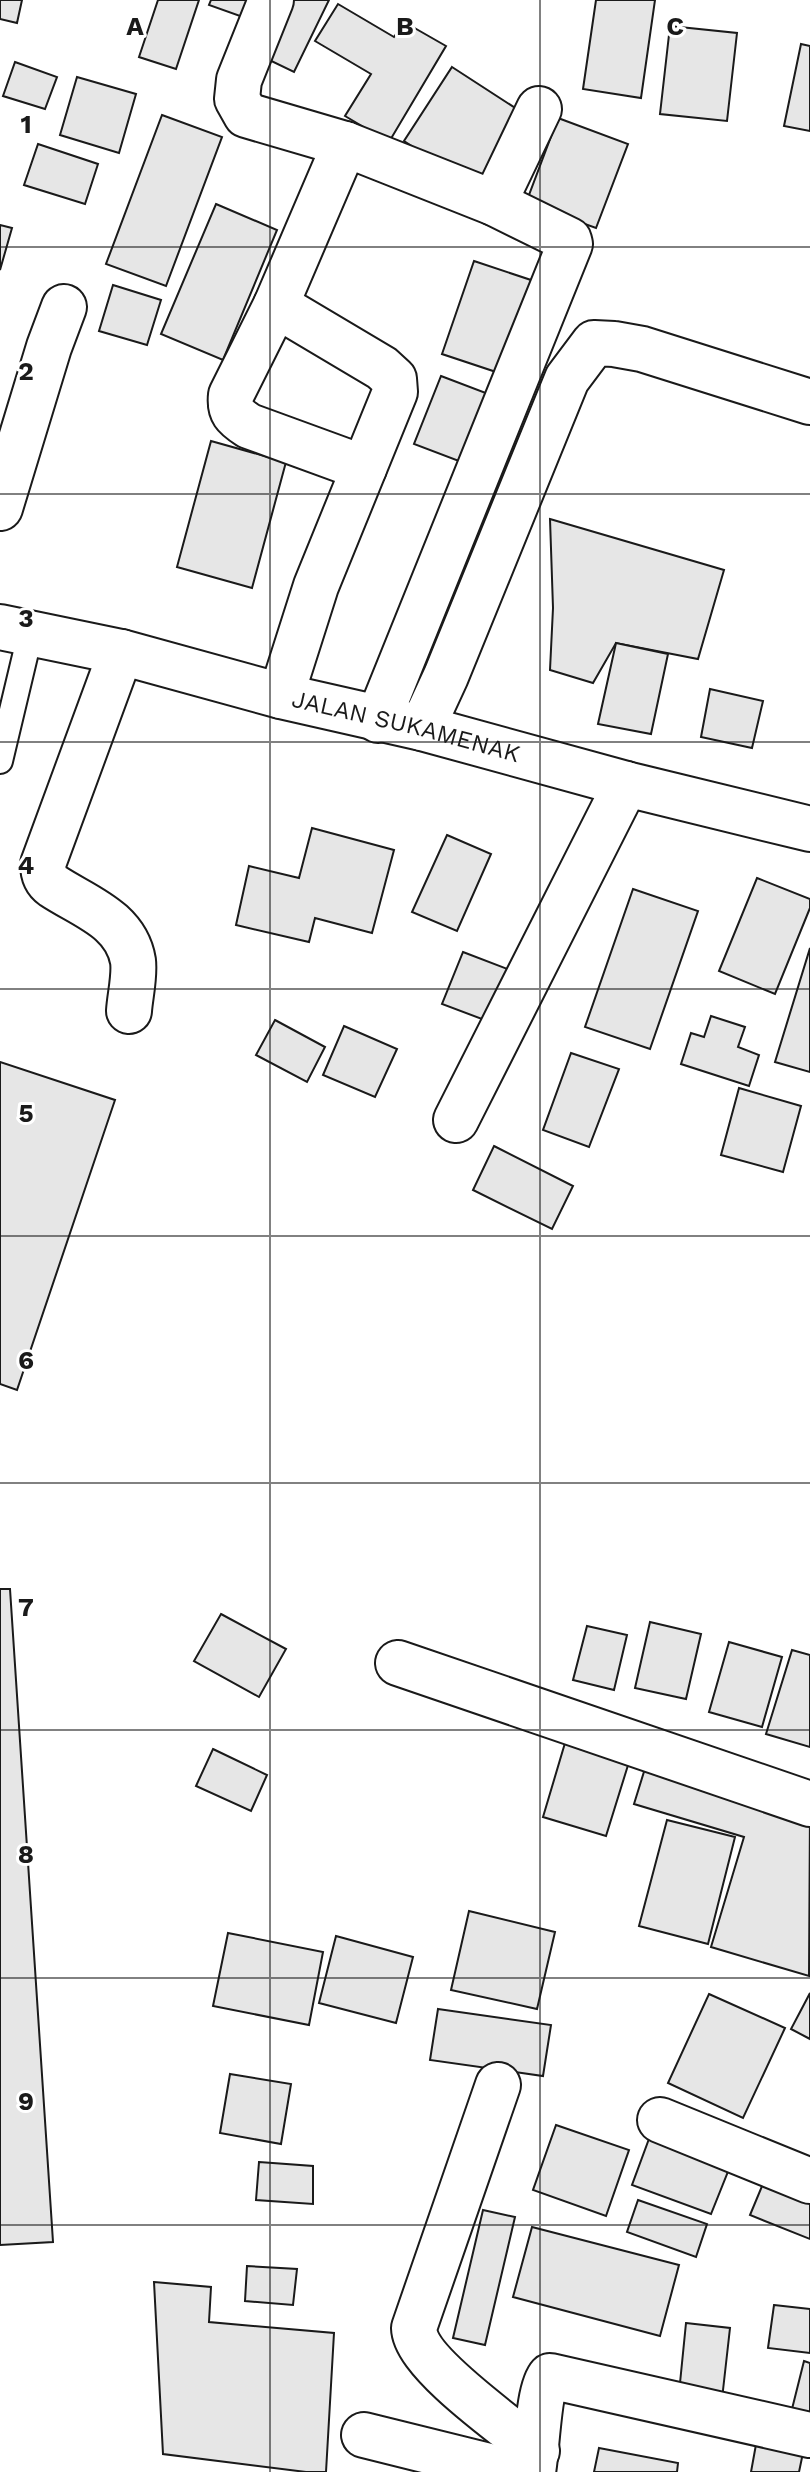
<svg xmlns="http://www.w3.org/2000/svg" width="810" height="2472" viewBox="0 0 810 2472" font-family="'Work Sans',sans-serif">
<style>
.building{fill:#e6e6e6;stroke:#1a1a1a;stroke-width:2}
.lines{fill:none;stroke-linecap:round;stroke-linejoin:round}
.service-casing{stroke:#1a1a1a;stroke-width:28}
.minor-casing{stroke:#1a1a1a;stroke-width:48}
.secondary-casing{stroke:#1a1a1a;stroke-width:48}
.service{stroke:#fff;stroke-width:24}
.minor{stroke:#fff;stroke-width:44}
.secondary{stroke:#fff;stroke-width:44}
.grid{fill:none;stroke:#1a1a1a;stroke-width:2;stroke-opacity:0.55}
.labels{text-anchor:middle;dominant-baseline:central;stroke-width:6;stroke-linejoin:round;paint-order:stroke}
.street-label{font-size:24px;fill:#1a1a1a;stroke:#fff}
.grid-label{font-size:26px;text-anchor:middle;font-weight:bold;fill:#1a1a1a;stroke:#fff;stroke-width:6;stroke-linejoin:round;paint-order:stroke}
</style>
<rect width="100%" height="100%" fill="#fff"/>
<g class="building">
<path d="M 0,0 L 22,0 L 17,23 L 0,19 Z"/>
<path d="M 158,0 L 199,0 L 176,69 L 139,57 Z"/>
<path d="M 211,0 L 261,0 L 254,21 L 209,5 Z"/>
<path d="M 289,0 L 329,0 L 294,72 L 261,56 Z"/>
<path d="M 596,0 L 655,0 L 641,98 L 583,89 Z"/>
<path d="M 338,4 L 394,37 L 404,22 L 446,46 L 389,142 L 345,116 L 371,74 L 315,41 Z"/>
<path d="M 670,26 L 737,33 L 727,121 L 660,114 Z"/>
<path d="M 801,44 L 810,46 L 810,131 L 784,126 Z"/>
<path d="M 15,62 L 57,77 L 45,109 L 3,96 Z"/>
<path d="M 452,67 L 523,113 L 475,187 L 404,141 Z"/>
<path d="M 77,77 L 136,94 L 119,153 L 60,135 Z"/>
<path d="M 162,115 L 222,137 L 166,286 L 106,264 Z"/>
<path d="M 558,118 L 628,144 L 596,228 L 526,203 Z"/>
<path d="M 38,144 L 98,164 L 85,204 L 24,185 Z"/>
<path d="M 216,204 L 277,230 L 223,360 L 161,334 Z"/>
<path d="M 0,225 L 12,228 L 0,270 Z"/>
<path d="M 474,261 L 543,284 L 511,377 L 442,354 Z"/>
<path d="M 113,285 L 161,300 L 147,345 L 99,331 Z"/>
<path d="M 441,376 L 499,398 L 472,466 L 414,444 Z"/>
<path d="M 211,441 L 286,462 L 252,588 L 177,567 Z"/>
<path d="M 550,519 L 724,570 L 698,659 L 616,643 L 593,683 L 550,670 L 553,608 Z"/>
<path d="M 616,643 L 668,654 L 651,734 L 598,724 Z"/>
<path d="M 710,689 L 763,701 L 752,748 L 701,737 Z"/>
<path d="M 312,828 L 394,850 L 372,933 L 315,918 L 309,942 L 236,925 L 249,866 L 299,878 Z"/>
<path d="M 447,835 L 491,854 L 457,931 L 412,912 Z"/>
<path d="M 757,878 L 810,899 L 810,908 L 775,994 L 719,971 Z"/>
<path d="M 633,889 L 698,911 L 650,1049 L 585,1027 Z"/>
<path d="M 810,948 L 810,1072 L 775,1062 Z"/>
<path d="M 463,952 L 518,973 L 498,1025 L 442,1004 Z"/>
<path d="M 711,1016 L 745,1027 L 738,1047 L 759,1055 L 749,1086 L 681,1064 L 691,1033 L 704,1037 Z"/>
<path d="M 275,1020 L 325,1047 L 307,1082 L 256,1055 Z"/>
<path d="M 344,1026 L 397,1049 L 375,1097 L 323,1075 Z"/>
<path d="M 571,1053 L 619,1069 L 589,1147 L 543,1130 Z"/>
<path d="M 0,1062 L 115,1100 L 17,1390 L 0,1384 Z"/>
<path d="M 739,1088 L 801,1106 L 783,1172 L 721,1155 Z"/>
<path d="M 494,1146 L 573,1186 L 552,1229 L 473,1190 Z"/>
<path d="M 0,1589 L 10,1589 L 53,2242 L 0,2245 Z"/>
<path d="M 221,1614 L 286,1649 L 259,1697 L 194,1661 Z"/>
<path d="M 650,1622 L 701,1634 L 686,1699 L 635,1688 Z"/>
<path d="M 587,1626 L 627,1635 L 614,1690 L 573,1680 Z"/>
<path d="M 729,1642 L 782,1657 L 762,1727 L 709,1712 Z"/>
<path d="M 792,1650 L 810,1655 L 810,1747 L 766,1734 Z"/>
<path d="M 565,1743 L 629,1762 L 606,1836 L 543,1817 Z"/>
<path d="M 213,1749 L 267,1775 L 251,1811 L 196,1786 Z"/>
<path d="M 647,1762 L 810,1810 L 809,1976 L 711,1947 L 744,1837 L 634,1804 Z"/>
<path d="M 667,1820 L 735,1837 L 708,1944 L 639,1926 Z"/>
<path d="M 469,1911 L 555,1932 L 537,2009 L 451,1990 Z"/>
<path d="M 228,1933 L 323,1952 L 309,2025 L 213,2006 Z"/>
<path d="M 336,1936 L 413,1957 L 396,2023 L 319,2003 Z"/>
<path d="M 810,1993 L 810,2039 L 791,2029 Z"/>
<path d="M 709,1994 L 785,2028 L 743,2118 L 668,2083 Z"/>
<path d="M 438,2009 L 551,2025 L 543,2076 L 430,2060 Z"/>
<path d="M 230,2074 L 291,2084 L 281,2144 L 220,2133 Z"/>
<path d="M 556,2125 L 629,2150 L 606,2216 L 533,2190 Z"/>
<path d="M 653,2128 L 733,2159 L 711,2214 L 632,2185 Z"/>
<path d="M 259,2162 L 313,2166 L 313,2204 L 256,2200 Z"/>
<path d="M 765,2179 L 810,2196 L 810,2239 L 750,2215 Z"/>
<path d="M 638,2200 L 707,2224 L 696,2257 L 627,2232 Z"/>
<path d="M 483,2210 L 515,2217 L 485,2345 L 453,2338 Z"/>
<path d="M 532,2227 L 679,2265 L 660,2336 L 513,2297 Z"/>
<path d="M 247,2266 L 297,2269 L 293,2305 L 245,2301 Z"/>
<path d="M 154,2282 L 211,2287 L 209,2322 L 334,2333 L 326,2472 L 306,2472 L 163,2454 Z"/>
<path d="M 774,2305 L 810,2309 L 810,2353 L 768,2348 Z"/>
<path d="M 686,2323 L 730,2328 L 721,2408 L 678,2403 Z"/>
<path d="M 804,2361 L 810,2363 L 810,2422 L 790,2417 Z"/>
<path d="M 757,2439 L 804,2448 L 799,2472 L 751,2472 Z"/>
<path d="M 599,2448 L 678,2463 L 677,2472 L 594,2472 Z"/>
</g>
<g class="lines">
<g class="service-casing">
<path id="service" d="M 0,761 L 30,635"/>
</g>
<g class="minor-casing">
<g id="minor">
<path d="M 271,0 L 239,80 L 237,99 L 246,115 L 345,144 L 494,203 L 569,240 L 570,244 L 378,720"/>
<path d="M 494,203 L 539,109"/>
<path d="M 276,305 L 231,395 C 229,412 235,417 249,426 L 364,468"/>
<path d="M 0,508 L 49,347 L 64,307"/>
<path d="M 121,652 L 43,864 C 43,873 46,881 53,886 C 83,906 126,919 133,961 C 135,976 130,996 129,1011"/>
<path d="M 281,696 L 316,586 L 395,392 L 394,379 L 382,368 L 276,305 L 345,144"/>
<path d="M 422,728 L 446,676 L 567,379 L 594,343 L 614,344 L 642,349 L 810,402"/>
<path d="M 456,1120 L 626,784"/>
<path d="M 398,1663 L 810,1804"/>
<path d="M 498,2085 L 414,2328 C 415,2363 509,2428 537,2451"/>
<path d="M 660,2120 L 810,2181"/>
<path d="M 364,2435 L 513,2472"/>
<path d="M 533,2472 C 537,2451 538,2389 550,2376 L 810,2435"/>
</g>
</g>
<g class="secondary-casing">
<g id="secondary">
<path id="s1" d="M 0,627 L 121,652 L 281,696 L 422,728 L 626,784 L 810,829"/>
</g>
</g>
<use href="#service" class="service"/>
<use href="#minor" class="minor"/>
<use href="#secondary" class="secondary"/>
</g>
<path class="grid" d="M 270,0 L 270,2472M 540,0 L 540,2472M 0,247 L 810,247M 0,494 L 810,494M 0,742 L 810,742M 0,989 L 810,989M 0,1236 L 810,1236M 0,1483 L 810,1483M 0,1730 L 810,1730M 0,1978 L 810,1978M 0,2225 L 810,2225"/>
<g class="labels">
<g class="street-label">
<text stroke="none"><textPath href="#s1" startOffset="418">JALAN SUKAMENAK</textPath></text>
</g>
</g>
<g class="grid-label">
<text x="135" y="35">A</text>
<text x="405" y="35">B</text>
<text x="675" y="35">C</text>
<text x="26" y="133">1</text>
<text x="26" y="380">2</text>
<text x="26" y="627">3</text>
<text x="26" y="874">4</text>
<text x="26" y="1122">5</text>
<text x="26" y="1369">6</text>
<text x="26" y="1616">7</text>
<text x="26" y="1863">8</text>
<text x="26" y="2110">9</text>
</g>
</svg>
